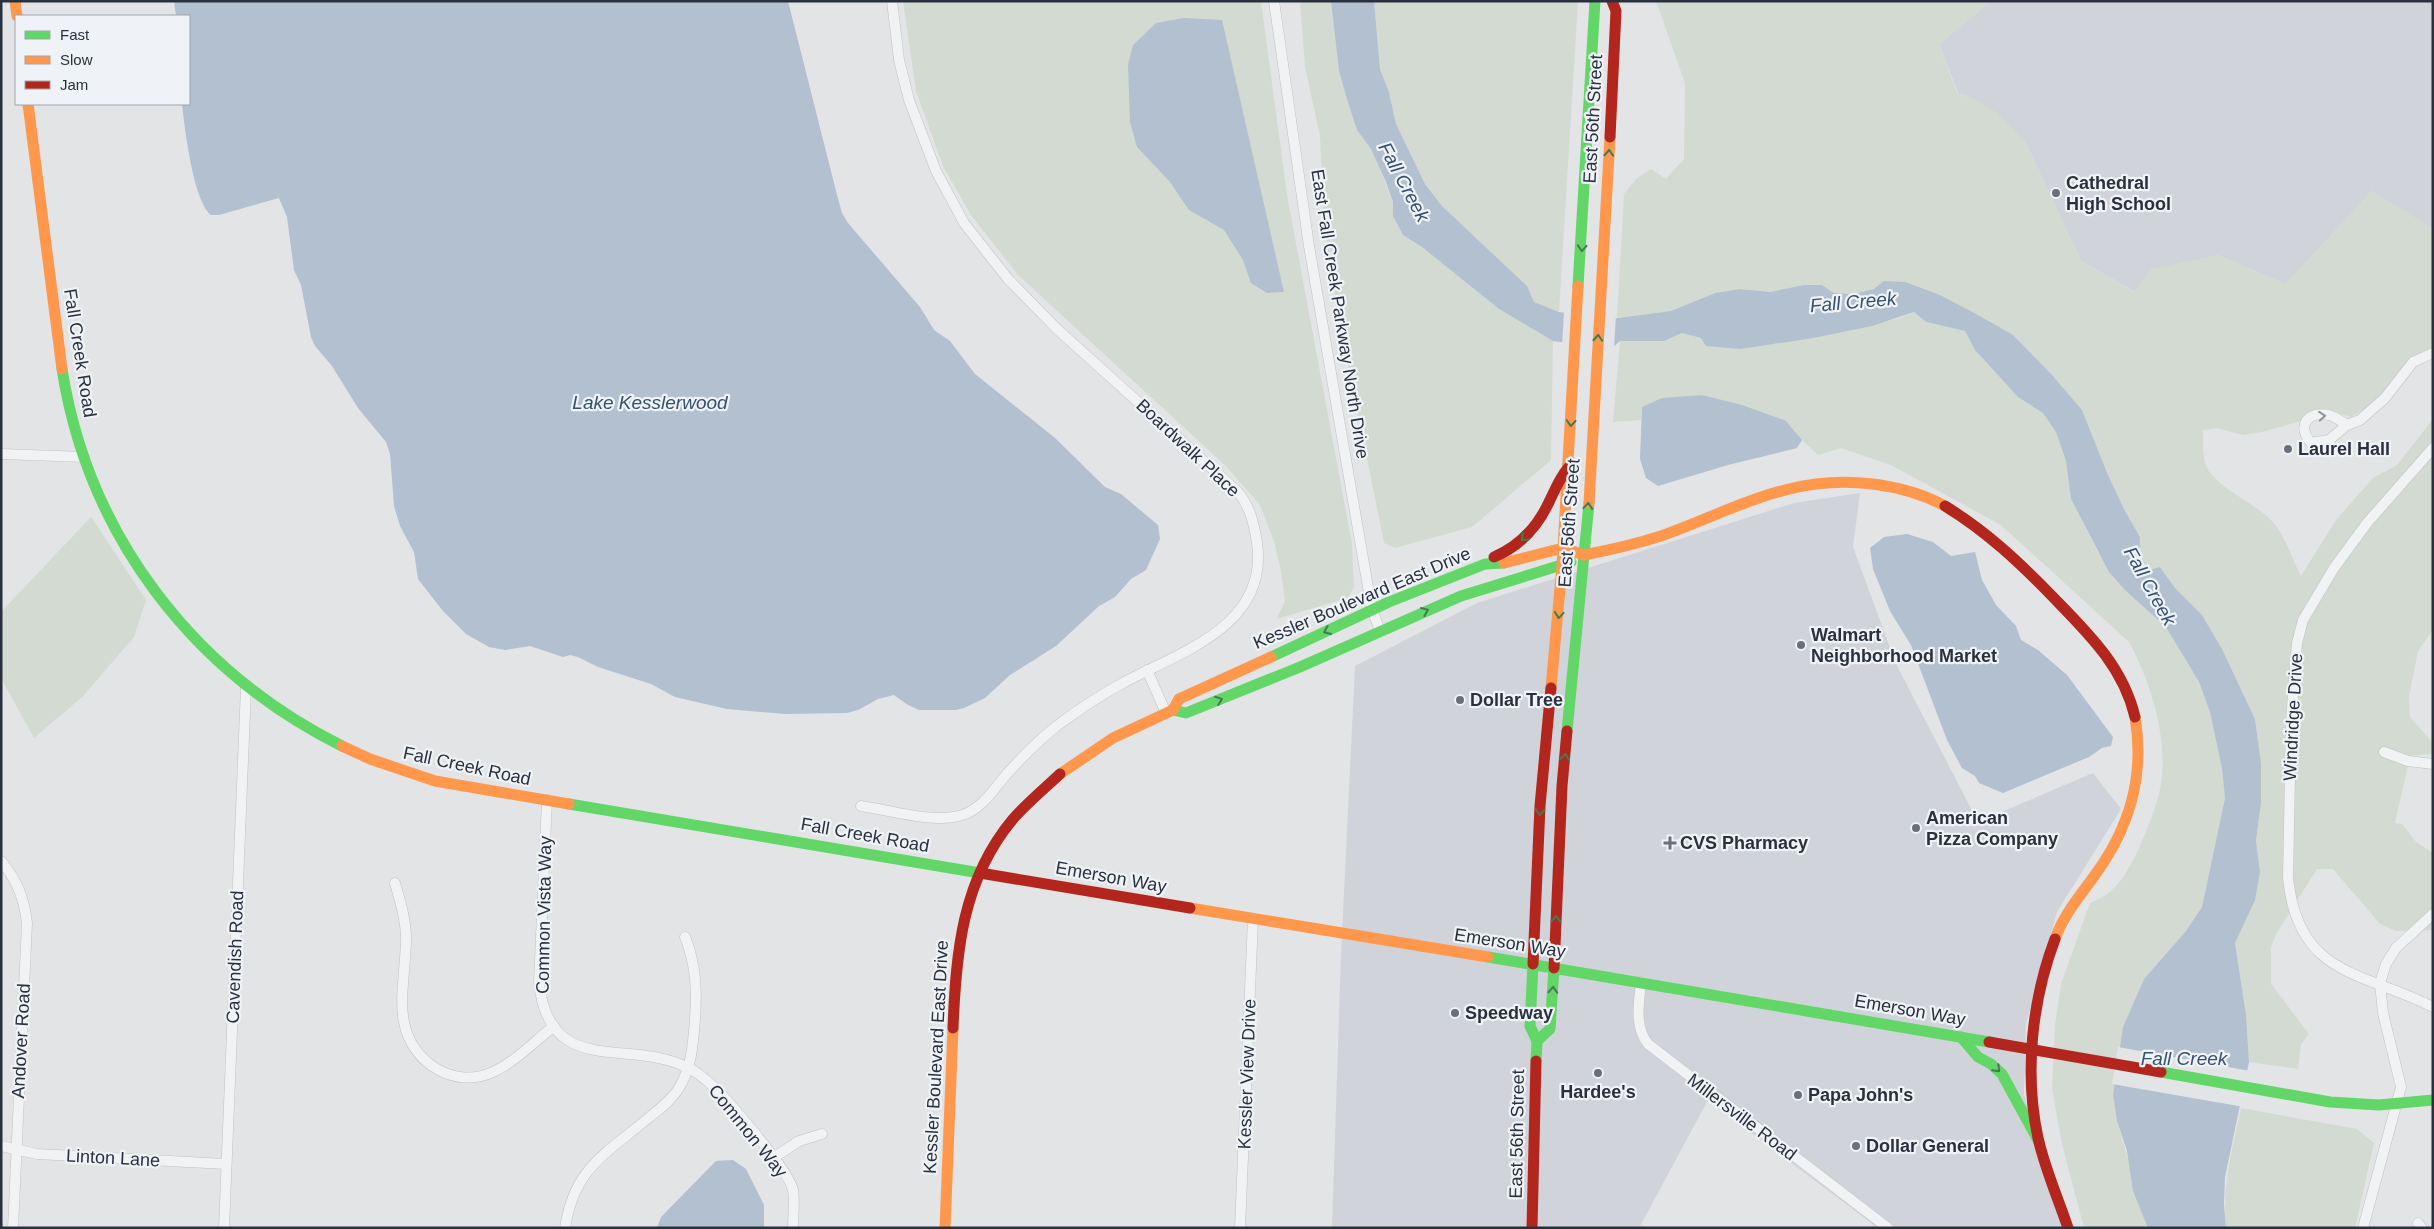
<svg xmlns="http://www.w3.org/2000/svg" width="2434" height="1229" viewBox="0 0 2434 1229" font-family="Helvetica,sans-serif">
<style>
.built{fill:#d0d3d9}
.green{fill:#d3dad2}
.water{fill:#b2c0d0}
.pier{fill:#e2e4e6}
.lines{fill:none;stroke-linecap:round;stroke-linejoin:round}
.street-casing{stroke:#c0c2c4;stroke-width:11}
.street{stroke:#f1f2f3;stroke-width:10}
.fast{stroke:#63d668;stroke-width:11}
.slow{stroke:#ff974d;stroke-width:11}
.jam{stroke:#b3261e;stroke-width:11}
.oneway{stroke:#437b51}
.oneway2{stroke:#8d9299}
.poi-dot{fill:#6a7079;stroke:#eff2f6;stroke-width:2}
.labels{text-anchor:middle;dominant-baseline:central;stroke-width:4.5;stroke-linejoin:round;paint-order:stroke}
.street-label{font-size:18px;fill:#29313f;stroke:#eff2f6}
.poi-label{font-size:18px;font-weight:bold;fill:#29313f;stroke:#eff2f6;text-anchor:start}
.water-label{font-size:19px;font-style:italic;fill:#365070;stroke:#eff2f6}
</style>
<rect width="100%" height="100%" fill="#e2e4e6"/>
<g class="built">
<path d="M 1991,1 L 2433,1 L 2432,229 L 2372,191 L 2286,284 L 2217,255 L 2135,292 L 2081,261 L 2025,141 L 1972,98 L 1958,93 L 1939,44 Z"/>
<path d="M 1860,493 L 1853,547 L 1896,664 L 1978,822 L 2093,773 L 2121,809 L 2057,912 L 2026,1024 L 2024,1094 L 2062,1228 L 1878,1228 L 1708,1100 L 1639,1228 L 1332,1228 L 1341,955 L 1355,666 L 1477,603 L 1794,503 Z"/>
</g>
<g class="green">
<path d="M 903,1 L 1261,1 L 1287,195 L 1352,544 L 1354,587 L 1348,598 L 1276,619 L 1285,602 L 1281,571 L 1274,541 L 1260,505 L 1226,466 L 1018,275 L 971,215 L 943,166 L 916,91 Z"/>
<path d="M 1300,1 L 1331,1 L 1339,71 L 1357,130 L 1371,149 L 1378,164 L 1393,202 L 1393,216 L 1403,235 L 1422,247 L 1499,309 L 1553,341 L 1551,460 L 1472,527 L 1395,548 L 1384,543 L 1339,319 L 1325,233 L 1320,136 L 1305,67 Z"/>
<path d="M 1374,1 L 1578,1 L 1559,312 L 1534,302 L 1527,286 L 1442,206 L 1425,184 L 1396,124 L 1389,92 L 1380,69 Z"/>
<path d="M 1656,1 L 1991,1 L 1939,44 L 1957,93 L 1972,98 L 1996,112 L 2025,141 L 2081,261 L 2134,292 L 2151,269 L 2217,255 L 2286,284 L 2372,191 L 2432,228 L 2433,227 L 2433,351 L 2423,351 L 2370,406 L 2351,417 L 2333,412 L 2262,432 L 2243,435 L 2217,428 L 2203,430 C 2203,441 2202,457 2207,468 C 2218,489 2256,503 2273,522 C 2285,536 2292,559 2301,576 L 2336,520 L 2373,478 L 2397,465 L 2433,419 L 2433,630 L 2418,651 L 2409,697 L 2410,717 L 2433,743 L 2433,751 L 2431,754 L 2410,756 L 2395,823 L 2402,824 L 2416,842 L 2433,853 L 2433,930 L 2396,931 L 2380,924 L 2333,869 L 2317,869 L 2276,934 L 2271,947 L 2271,984 L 2309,1034 L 2301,1044 L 2298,1069 L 2249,1062 L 2246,1015 L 2235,943 L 2260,872 L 2256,841 L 2261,803 L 2261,763 L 2255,719 L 2222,649 L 2202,615 L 2175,588 L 2160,567 L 2152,569 L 2138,564 L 2140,537 L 2125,511 L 2108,475 L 2082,410 L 2013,335 L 1874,289 L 1853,294 L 1834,293 L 1822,285 L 1804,285 L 1770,292 L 1740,289 L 1715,293 L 1671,311 L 1617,318 L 1624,194 L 1636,179 L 1651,169 L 1666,179 L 1684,159 L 1685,83 Z"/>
<path d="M 1914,312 L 1926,322 L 1965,331 L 1975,350 L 2018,397 L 2043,413 L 2056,432 L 2066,461 L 2071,499 L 2098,552 L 2127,592 L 2166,627 L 2199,682 L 2210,712 L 2222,769 L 2225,798 L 2202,907 L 2186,931 L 2144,979 L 2123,1027 L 2113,1094 L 2117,1121 L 2148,1228 L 2084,1228 L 2062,1144 L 2052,1088 L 2055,1025 L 2061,984 L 2090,903 C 2117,893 2127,873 2139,848 C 2148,827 2157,807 2161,784 C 2168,737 2151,683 2129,642 L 2001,525 L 1891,465 L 1841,448 L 1818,455 L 1802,440 L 1786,421 L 1642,407 L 1641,420 L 1613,422 L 1620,341 L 1664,341 L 1682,333 L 1701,338 L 1775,344 L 1808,339 L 1896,319 Z"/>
<path d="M 91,517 L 146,600 L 134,637 L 83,696 L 34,738 L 1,678 L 1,612 Z"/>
<path d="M 2241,1108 L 2357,1129 L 2374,1143 L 2355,1228 L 2226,1228 C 2222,1183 2232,1151 2241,1108 Z"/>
</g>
<g class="water">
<path d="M 174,1 L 788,1 L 837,195 L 842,213 L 848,223 L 920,307 L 934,330 L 950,341 L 975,374 L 1055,438 L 1105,487 L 1121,494 L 1158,525 L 1160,539 L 1146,570 L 1131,579 L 1115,597 L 1099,606 L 1056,646 L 1010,675 L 985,698 L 964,708 L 955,710 L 919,710 L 908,705 L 894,695 L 878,699 L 858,710 L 847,713 L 786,714 L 727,709 L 675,697 L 651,684 L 598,667 L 578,657 L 570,655 L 563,657 L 530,646 L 505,650 L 489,647 L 466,634 L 443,611 L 418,579 L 414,552 L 400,526 L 394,506 L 390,454 L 386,442 L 358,408 L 332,366 L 315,346 L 311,337 L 301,285 L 294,270 L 287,217 L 279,198 L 219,215 L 211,215 C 193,200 185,129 182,104 L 189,104 L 189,16 L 176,16 Z"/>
<path d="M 1331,1 L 1374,1 L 1380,69 L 1389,92 L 1396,124 L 1425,184 L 1442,206 L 1527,286 L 1534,302 L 1559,312 L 1610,319 L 1671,311 L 1715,293 L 1740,289 L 1770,292 L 1804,285 L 1822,285 L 1834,293 L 1853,294 L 1874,289 L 1884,281 L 1905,282 L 1940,295 L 1976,314 L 2013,335 L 2051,374 L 2082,410 L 2108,475 L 2125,511 L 2140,537 L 2139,564 L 2152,569 L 2160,567 L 2175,588 L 2202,615 L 2222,649 L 2255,719 L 2261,763 L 2261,803 L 2256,841 L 2260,872 L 2255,900 L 2235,943 L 2246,1015 L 2249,1062 L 2225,1177 L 2224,1204 L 2226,1228 L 2148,1228 L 2133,1191 L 2127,1151 L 2117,1121 L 2113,1094 L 2123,1027 L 2144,979 L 2186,931 L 2202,907 L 2225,798 L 2222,769 L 2210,712 L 2199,682 L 2166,627 L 2127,592 L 2109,572 L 2071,499 L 2066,461 L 2056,432 L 2043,413 L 2018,397 L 1975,350 L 1965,331 L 1926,322 L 1914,312 L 1872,326 L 1808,339 L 1740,349 L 1706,346 L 1701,338 L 1682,333 L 1664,341 L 1620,341 L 1611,349 L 1553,341 L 1499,309 L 1422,247 L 1403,235 L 1393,216 L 1393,202 L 1386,182 L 1371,149 L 1357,130 L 1347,99 L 1339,71 Z"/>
<path d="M 1184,18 L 1222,20 L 1284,292 L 1267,293 L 1251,283 L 1243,260 L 1224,230 L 1189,210 L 1170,182 L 1137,147 L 1130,122 L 1128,65 L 1133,45 L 1156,23 Z"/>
<path d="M 1702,395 L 1742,405 L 1786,421 L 1802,440 L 1797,448 L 1728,465 L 1658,486 L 1646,478 L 1640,459 L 1642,407 L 1662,398 Z"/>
<path d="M 1907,534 L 1933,542 L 1951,556 L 1975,552 L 1982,580 L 1996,605 L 2016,626 L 2021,640 L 2038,650 L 2067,675 L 2113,737 L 2111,746 L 2102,748 L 2089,757 L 2003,793 L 1979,783 L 1975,776 L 1962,768 L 1947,740 L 1911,645 L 1890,611 L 1873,569 L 1870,548 L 1884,537 Z"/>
<path d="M 733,1160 L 746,1169 L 764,1205 L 764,1228 L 657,1228 L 661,1217 L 716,1161 Z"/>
</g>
<g class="pier">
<path d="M 1564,311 L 1610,317 L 1616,315 L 1614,349 L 1610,351 L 1562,345 Z"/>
<path d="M 2118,1047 L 2250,1071 L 2244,1107 L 2112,1084 Z"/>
</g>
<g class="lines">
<g class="street-casing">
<g id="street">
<path d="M 1274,1 L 1309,246 L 1372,610 L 1380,630"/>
<path d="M 2347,425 C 2341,421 2336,417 2329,415 C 2308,411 2296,425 2311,443 L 2329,440 L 2347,425 L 2360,420 L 2385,398 L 2413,362 L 2433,353"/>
<path d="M 2433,448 L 2367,523 L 2334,568 L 2303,620 L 2297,643 L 2291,722 L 2288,878 C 2298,976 2361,971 2433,1007"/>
<path d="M 1,454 L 84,457"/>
<path d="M 1147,670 L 1166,713"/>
<path d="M 2384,752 L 2408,761 L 2433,764"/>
<path d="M 547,800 L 539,983 C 549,1073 618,1042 677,1063 C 688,1067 698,1073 706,1080 C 724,1094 789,1171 793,1190 C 795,1202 793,1216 793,1228"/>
<path d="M 861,806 C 890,810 934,824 962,815 C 982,809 993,790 1006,775 C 1022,757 1039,740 1058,725 C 1078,710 1099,696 1121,684 C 1179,652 1269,627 1257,543 C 1254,523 1250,506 1237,491 L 1057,329 L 1008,279 L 964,223 L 936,171 L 909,100 L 899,60 L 892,1"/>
<path d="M 1,861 C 17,880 24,898 27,923 L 13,1228"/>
<path d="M 395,883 C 400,901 406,919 406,939 C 406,963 399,1000 404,1022 C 411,1062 454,1090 493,1072 C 515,1062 535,1041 554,1026"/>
<path d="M 1641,982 C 1639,1004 1634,1026 1648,1044 L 1888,1228"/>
<path d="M 1,1146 L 37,1154 L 226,1164"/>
<path d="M 773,1158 L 799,1141 L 822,1134"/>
<path d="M 2418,1223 L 2422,1228"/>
<path d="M 224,1228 L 246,687"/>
<path d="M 565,1228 C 574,1169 604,1155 646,1120 C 658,1110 671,1101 679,1088 C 692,1066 693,1044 695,1019 C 697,990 696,964 685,937"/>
<path d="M 1240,1228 L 1253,919"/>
<path d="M 2363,1228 L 2401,1087 L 2383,1013 L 2380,983 L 2386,964 L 2396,948 L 2433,914"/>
</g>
</g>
<use href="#street" class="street"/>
<g class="fast">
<path d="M 1578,286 L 1595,1"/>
<path d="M 62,369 C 88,535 192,671 342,746"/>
<path d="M 1271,657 L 1389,602 L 1485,564 L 1504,563"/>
<path d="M 1173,710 L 1186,713 L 1300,667 L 1461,596 L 1571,562"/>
<path d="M 1567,731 L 1589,503"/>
<path d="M 569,804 L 980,873"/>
<path d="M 1488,957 L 1989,1042"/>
<path d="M 1533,964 L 1530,1026 L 1537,1041 L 1536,1061"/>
<path d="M 1961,1037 L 1978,1057 L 1991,1064 L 2002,1074 L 2039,1142"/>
<path d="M 1537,1041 L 1550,1029 L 1554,968"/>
<path d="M 2161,1072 L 2330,1102 L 2379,1105 L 2433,1100"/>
</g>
<g class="slow">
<path d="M 15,1 L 17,16"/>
<path d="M 28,104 L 62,369"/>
<path d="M 1589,503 L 1610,137"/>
<path d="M 1584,555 C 1610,550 1636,544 1661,536 C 1736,509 1790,474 1873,484 C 1897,487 1923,494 1945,506"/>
<path d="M 1504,563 L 1563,548 L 1584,555"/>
<path d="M 1551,688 L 1562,566 L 1578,286"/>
<path d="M 342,746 L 370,759 L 435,781 L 569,804"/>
<path d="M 1060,774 L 1113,738 L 1173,710 L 1179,699 L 1271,657"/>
<path d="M 1190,908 L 1488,957"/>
<path d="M 2055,939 C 2064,914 2080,896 2095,875 C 2130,827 2145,776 2135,717"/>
<path d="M 945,1228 L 953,1028"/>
</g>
<g class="jam">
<path d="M 1610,137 L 1616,11 L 1612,1"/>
<path d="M 1945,506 C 1986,531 2019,562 2052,596 C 2087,632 2123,666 2135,717"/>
<path d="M 1494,557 C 1520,546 1537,528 1549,502 C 1555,490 1559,479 1568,468"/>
<path d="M 980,873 L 1190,908"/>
<path d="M 2055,939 C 2032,1000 2024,1073 2038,1138 C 2045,1169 2058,1198 2068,1228"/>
<path d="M 1533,964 L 1540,806 L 1551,688"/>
<path d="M 1554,968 L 1562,786 L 1567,731"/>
<path d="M 953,1028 C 956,952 962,880 1013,819 C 1027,803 1044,789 1060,774"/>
<path d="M 1989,1042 L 2161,1072"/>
<path d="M 1532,1228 L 1536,1061"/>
</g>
</g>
<defs><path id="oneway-chevron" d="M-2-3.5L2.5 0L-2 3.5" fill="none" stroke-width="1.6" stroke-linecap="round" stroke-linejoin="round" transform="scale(1.25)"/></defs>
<g class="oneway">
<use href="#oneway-chevron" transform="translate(1609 153) rotate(-87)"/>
<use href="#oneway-chevron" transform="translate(1582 248) rotate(94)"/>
<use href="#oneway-chevron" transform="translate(1598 338) rotate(-87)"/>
<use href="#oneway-chevron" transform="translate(1571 423) rotate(94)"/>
<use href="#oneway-chevron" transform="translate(1588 506) rotate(-85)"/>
<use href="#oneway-chevron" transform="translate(1524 538) rotate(136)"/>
<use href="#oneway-chevron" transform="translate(1425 611) rotate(-23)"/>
<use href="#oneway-chevron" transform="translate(1559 615) rotate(95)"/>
<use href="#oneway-chevron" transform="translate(1327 631) rotate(157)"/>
<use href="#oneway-chevron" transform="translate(1219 700) rotate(-21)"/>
<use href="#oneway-chevron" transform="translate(1565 757) rotate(-84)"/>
<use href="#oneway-chevron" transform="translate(1540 812) rotate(94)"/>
<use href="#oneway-chevron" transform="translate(1556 919) rotate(-88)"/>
<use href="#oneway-chevron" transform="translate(1553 990) rotate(-87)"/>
<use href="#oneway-chevron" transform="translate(1997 1069) rotate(45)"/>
</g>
<use class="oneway2" href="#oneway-chevron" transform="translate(2322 416) rotate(-4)"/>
<g class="poi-dot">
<circle cx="2056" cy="193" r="5"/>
<circle cx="2288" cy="449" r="5"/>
<circle cx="1801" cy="645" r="5"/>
<circle cx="1460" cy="700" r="5"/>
<circle cx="1916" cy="828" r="5"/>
<path d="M1667.5 835.5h5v5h5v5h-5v5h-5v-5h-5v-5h5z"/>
<circle cx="1455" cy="1013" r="5"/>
<circle cx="1598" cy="1073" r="5"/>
<circle cx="1798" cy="1095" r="5"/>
<circle cx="1856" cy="1146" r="5"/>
</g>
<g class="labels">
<g class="street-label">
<text transform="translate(1593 119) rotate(-87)">East 56th Street</text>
<text transform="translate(1340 314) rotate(81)">East Fall Creek Parkway North Drive</text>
<text transform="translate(80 353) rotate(81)">Fall Creek Road</text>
<text transform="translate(1188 448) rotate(43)">Boardwalk Place</text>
<text transform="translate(1569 523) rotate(-86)">East 56th Street</text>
<text transform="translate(1362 598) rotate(-23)">Kessler Boulevard East Drive</text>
<text transform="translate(2293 717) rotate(-87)">Windridge Drive</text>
<text transform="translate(467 766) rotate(12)">Fall Creek Road</text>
<text transform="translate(865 835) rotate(10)">Fall Creek Road</text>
<text transform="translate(1111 877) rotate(10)">Emerson Way</text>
<text transform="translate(544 915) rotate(-89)">Common Vista Way</text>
<text transform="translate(1510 943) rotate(9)">Emerson Way</text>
<text transform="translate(235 957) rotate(-88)">Cavendish Road</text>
<text transform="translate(1910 1010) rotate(10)">Emerson Way</text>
<text transform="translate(21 1041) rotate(-87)">Andover Road</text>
<text transform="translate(936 1057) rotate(-87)">Kessler Boulevard East Drive</text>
<text transform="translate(1247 1074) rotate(-88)">Kessler View Drive</text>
<text transform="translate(1742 1117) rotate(37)">Millersville Road</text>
<text transform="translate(748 1131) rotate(51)">Common Way</text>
<text transform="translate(1517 1134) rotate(-89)">East 56th Street</text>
<text transform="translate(113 1158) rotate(3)">Linton Lane</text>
</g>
<g class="poi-label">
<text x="2066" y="183">Cathedral<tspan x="2066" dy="21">High School</tspan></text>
<text x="2298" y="449">Laurel Hall</text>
<text x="1811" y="635">Walmart<tspan x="1811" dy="21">Neighborhood Market</tspan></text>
<text x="1470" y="700">Dollar Tree</text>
<text x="1926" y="818">American<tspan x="1926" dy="21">Pizza Company</tspan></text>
<text x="1680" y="843">CVS Pharmacy</text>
<text x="1465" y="1013">Speedway</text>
<text x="1598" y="1092" text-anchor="middle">Hardee's</text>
<text x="1808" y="1095">Papa John's</text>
<text x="1866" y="1146">Dollar General</text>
</g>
<g class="water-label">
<text transform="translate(1404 182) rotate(62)">Fall Creek</text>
<text transform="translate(1853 302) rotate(-5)">Fall Creek</text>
<text x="650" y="402">Lake Kesslerwood</text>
<text transform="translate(2150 586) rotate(61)">Fall Creek</text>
<text x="2184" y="1058">Fall Creek</text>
</g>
</g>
<rect width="2434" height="1229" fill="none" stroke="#29313f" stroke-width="5"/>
<rect x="15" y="15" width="175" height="90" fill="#eff2f6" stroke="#a0a5ad"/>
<rect x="25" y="31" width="25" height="8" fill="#63d668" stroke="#a0a5ad"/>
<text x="60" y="40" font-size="15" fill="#29313f">Fast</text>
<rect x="25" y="56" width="25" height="8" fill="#ff974d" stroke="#a0a5ad"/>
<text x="60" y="65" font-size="15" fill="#29313f">Slow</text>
<rect x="25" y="81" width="25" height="8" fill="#b3261e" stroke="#a0a5ad"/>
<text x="60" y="90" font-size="15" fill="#29313f">Jam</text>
</svg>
